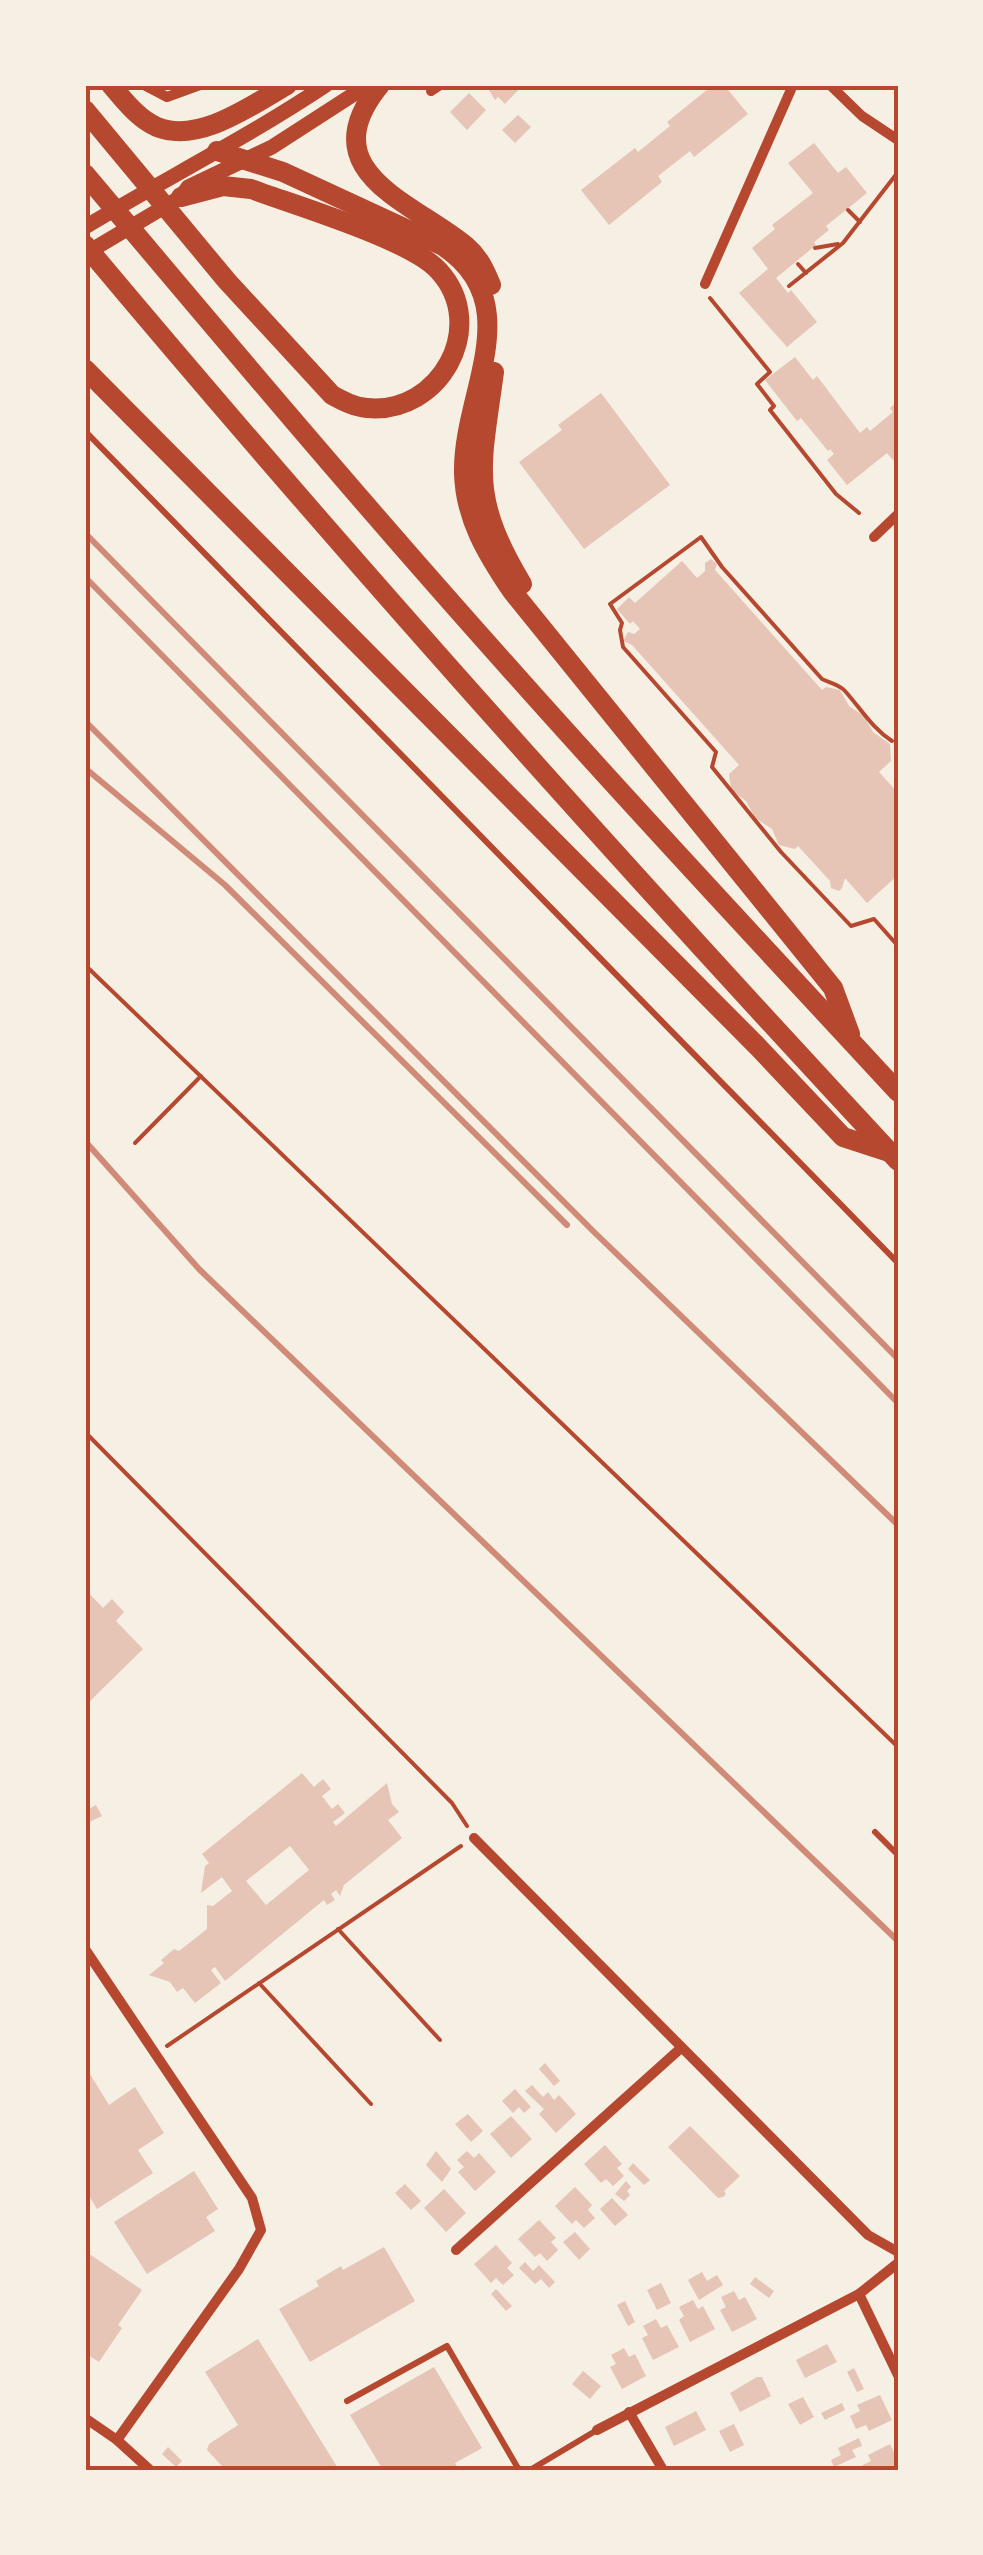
<svg xmlns="http://www.w3.org/2000/svg" width="983" height="2555" viewBox="0 0 983 2555" font-family="Raleway,sans-serif">
<style>
.building{fill:#e6c5b7;fill-rule:evenodd}
.lines{fill:none;stroke-linecap:round;stroke-linejoin:round}
.path{stroke:#b5482f;stroke-width:4}
.service{stroke:#b5482f;stroke-width:6}
.minor{stroke:#b5482f;stroke-width:10}
.tertiary{stroke:#b5482f;stroke-width:15}
.trunk{stroke:#b5482f;stroke-width:20}
.rail{stroke:#cf8b77;stroke-width:6}
.neatline{fill:none;stroke:#b5482f;stroke-width:4}
</style>
<rect width="100%" height="100%" fill="#f6efe4"/>
<g class="building">
<path d="M 486,85 L 523,85 L 505,104 L 498,97 L 495,100 Z"/>
<path d="M 713,85 L 724,85 L 748,114 L 694,157 L 690,151 L 658,176 L 662,182 L 609,225 L 581,190 L 635,148 L 638,152 L 670,126 L 667,122 Z"/>
<path d="M 469,93 L 486,110 L 467,130 L 450,112 Z"/>
<path d="M 518,115 L 531,127 L 515,143 L 502,130 Z"/>
<path d="M 814,143 L 838,173 L 846,167 L 867,193 L 826,226 L 829,230 L 814,242 L 816,245 L 776,278 L 788,293 L 791,290 L 817,322 L 787,347 L 739,293 L 768,269 L 752,248 L 775,229 L 772,225 L 813,193 L 788,163 Z"/>
<path d="M 795,357 L 813,380 L 817,376 L 860,433 L 867,427 L 870,431 L 893,412 L 890,408 L 898,401 L 898,456 L 893,460 L 887,453 L 847,485 L 827,460 L 834,454 L 830,449 L 828,451 L 801,418 L 797,421 L 765,380 Z"/>
<path d="M 601,393 L 670,485 L 584,549 L 519,462 L 562,430 L 558,425 Z"/>
<path d="M 711,559 L 717,564 L 715,570 L 822,690 L 826,687 L 840,690 L 849,706 L 864,716 L 873,732 L 890,744 L 891,761 L 879,772 L 898,793 L 898,875 L 867,903 L 845,878 L 842,888 L 839,891 L 831,888 L 830,881 L 798,846 L 795,849 L 779,845 L 772,829 L 755,818 L 746,801 L 731,790 L 729,774 L 739,765 L 632,645 L 623,641 L 628,632 L 634,634 L 640,629 L 633,621 L 630,624 L 617,609 L 629,597 L 635,603 L 682,561 L 697,578 L 705,571 L 705,563 Z"/>
<path d="M 85,1589 L 103,1608 L 112,1599 L 124,1612 L 116,1621 L 143,1649 L 85,1706 Z"/>
<path d="M 302,1773 L 314,1787 L 323,1779 L 331,1789 L 322,1796 L 332,1809 L 338,1804 L 345,1813 L 333,1822 L 336,1826 L 387,1783 L 392,1804 L 399,1812 L 388,1820 L 402,1838 L 344,1885 L 340,1896 L 336,1890 L 331,1894 L 335,1900 L 327,1905 L 324,1900 L 225,1981 L 215,1967 L 211,1970 L 221,1983 L 195,2003 L 183,1988 L 177,1992 L 170,1982 L 149,1975 L 164,1963 L 161,1960 L 174,1949 L 179,1951 L 207,1929 L 207,1905 L 213,1906 L 232,1891 L 222,1877 L 201,1893 L 205,1866 L 209,1863 L 202,1854 ZM 290,1846 L 309,1870 L 266,1905 L 246,1881 Z"/>
<path d="M 96,1805 L 102,1816 L 85,1824 L 85,1811 Z"/>
<path d="M 545,2063 L 560,2081 L 554,2086 L 539,2069 Z"/>
<path d="M 85,2066 L 109,2105 L 135,2087 L 164,2133 L 138,2150 L 153,2173 L 97,2209 L 85,2189 Z"/>
<path d="M 532,2085 L 543,2097 L 548,2092 L 554,2100 L 559,2095 L 576,2114 L 556,2133 L 539,2114 L 544,2109 L 525,2091 Z"/>
<path d="M 515,2089 L 531,2107 L 524,2113 L 519,2107 L 513,2113 L 502,2101 Z"/>
<path d="M 468,2114 L 483,2131 L 471,2142 L 455,2124 Z"/>
<path d="M 511,2116 L 532,2139 L 511,2158 L 490,2134 Z"/>
<path d="M 690,2126 L 740,2176 L 724,2191 L 726,2194 L 723,2197 L 718,2198 L 668,2147 Z"/>
<path d="M 605,2145 L 622,2164 L 617,2168 L 624,2176 L 613,2186 L 606,2179 L 601,2183 L 584,2164 Z"/>
<path d="M 436,2151 L 451,2169 L 442,2182 L 426,2165 Z"/>
<path d="M 467,2151 L 474,2158 L 479,2153 L 496,2172 L 475,2191 L 458,2172 L 464,2167 L 457,2160 Z"/>
<path d="M 633,2163 L 650,2180 L 644,2185 L 628,2169 Z"/>
<path d="M 194,2171 L 218,2209 L 206,2217 L 215,2231 L 147,2274 L 114,2222 Z"/>
<path d="M 626,2181 L 631,2187 L 627,2191 L 630,2195 L 624,2201 L 615,2194 Z"/>
<path d="M 405,2184 L 421,2201 L 411,2210 L 395,2193 Z"/>
<path d="M 575,2187 L 592,2205 L 588,2210 L 595,2218 L 584,2228 L 576,2220 L 572,2224 L 555,2206 Z"/>
<path d="M 444,2189 L 466,2213 L 446,2232 L 424,2208 Z"/>
<path d="M 612,2198 L 628,2215 L 615,2226 L 600,2209 Z"/>
<path d="M 539,2220 L 556,2238 L 551,2242 L 558,2250 L 547,2261 L 540,2253 L 535,2257 L 518,2239 Z"/>
<path d="M 575,2232 L 590,2249 L 579,2260 L 563,2242 Z"/>
<path d="M 496,2245 L 512,2263 L 507,2268 L 514,2275 L 503,2285 L 496,2278 L 491,2283 L 474,2264 Z"/>
<path d="M 384,2247 L 415,2301 L 310,2362 L 279,2309 L 319,2286 L 316,2281 L 341,2266 L 343,2270 Z"/>
<path d="M 85,2251 L 142,2290 L 118,2325 L 122,2328 L 99,2362 L 85,2353 Z"/>
<path d="M 525,2262 L 533,2271 L 539,2265 L 555,2282 L 549,2288 L 541,2279 L 535,2284 L 519,2268 Z"/>
<path d="M 702,2272 L 707,2281 L 717,2275 L 723,2285 L 699,2300 L 688,2280 Z"/>
<path d="M 755,2277 L 774,2291 L 769,2298 L 750,2284 Z"/>
<path d="M 661,2283 L 671,2303 L 657,2310 L 647,2290 Z"/>
<path d="M 496,2289 L 512,2306 L 506,2311 L 491,2294 Z"/>
<path d="M 734,2291 L 739,2300 L 745,2297 L 757,2319 L 732,2332 L 720,2310 L 726,2307 L 721,2297 Z"/>
<path d="M 693,2300 L 698,2309 L 703,2306 L 715,2329 L 690,2342 L 679,2320 L 684,2316 L 679,2307 Z"/>
<path d="M 625,2301 L 635,2322 L 628,2326 L 617,2305 Z"/>
<path d="M 656,2319 L 661,2328 L 667,2325 L 679,2347 L 653,2360 L 642,2338 L 648,2335 L 643,2326 Z"/>
<path d="M 258,2339 L 283,2379 L 339,2470 L 217,2470 L 222,2466 L 207,2450 L 209,2444 L 238,2425 L 205,2372 Z"/>
<path d="M 827,2344 L 837,2362 L 805,2378 L 796,2360 Z"/>
<path d="M 624,2348 L 629,2357 L 635,2354 L 646,2376 L 622,2389 L 610,2367 L 616,2364 L 611,2355 Z"/>
<path d="M 434,2367 L 482,2448 L 455,2463 L 459,2470 L 383,2470 L 350,2415 Z"/>
<path d="M 854,2368 L 864,2389 L 857,2392 L 847,2372 Z"/>
<path d="M 583,2371 L 601,2386 L 590,2399 L 572,2384 Z"/>
<path d="M 757,2377 L 762,2377 L 771,2396 L 740,2412 L 730,2393 Z"/>
<path d="M 880,2395 L 892,2420 L 869,2431 L 866,2425 L 856,2429 L 850,2416 L 860,2411 L 857,2405 Z"/>
<path d="M 803,2397 L 814,2417 L 800,2425 L 788,2404 Z"/>
<path d="M 842,2403 L 845,2410 L 825,2420 L 821,2413 Z"/>
<path d="M 696,2411 L 706,2430 L 674,2446 L 665,2427 Z"/>
<path d="M 734,2424 L 744,2445 L 730,2452 L 719,2431 Z"/>
<path d="M 859,2438 L 862,2446 L 852,2450 L 856,2457 L 834,2467 L 831,2460 L 841,2455 L 838,2448 Z"/>
<path d="M 890,2444 L 898,2461 L 898,2470 L 864,2470 L 861,2466 L 871,2461 L 868,2455 Z"/>
<path d="M 168,2447 L 182,2461 L 176,2467 L 162,2454 Z"/>
</g>
<g class="lines">
<g class="path">
<path d="M 848,210 L 860,222"/>
<path d="M 815,248 L 838,244"/>
<path d="M 798,264 L 806,273"/>
<path d="M 789,286 L 843,243 L 898,172"/>
<path d="M 710,298 L 770,372 L 757,384 L 774,406 L 770,410 L 836,494 L 859,513"/>
<path d="M 892,741 C 872,728 861,709 845,691 C 840,685 830,683 822,679 L 722,567 L 701,537 L 610,604 L 622,623 L 620,630 L 623,647 L 716,752 L 712,767 L 781,852 L 851,926 L 874,919 L 898,946"/>
<path d="M 85,965 L 898,1747"/>
<path d="M 135,1143 L 201,1076"/>
<path d="M 85,1432 L 452,1803 L 467,1826"/>
<path d="M 338,1929 L 440,2040"/>
<path d="M 259,1983 L 371,2104"/>
<path d="M 167,2046 L 461,1846"/>
</g>
<g class="service">
<path d="M 85,431 L 898,1263"/>
<path d="M 875,1832 L 898,1855"/>
<path d="M 347,2401 L 447,2346 L 519,2470"/>
<path d="M 530,2470 L 597,2430"/>
</g>
<g class="minor">
<path d="M 144,85 L 167,97 L 200,85"/>
<path d="M 830,85 L 862,116 L 898,140"/>
<path d="M 431,91 L 440,85"/>
<path d="M 705,284 L 793,85"/>
<path d="M 874,537 L 898,514"/>
<path d="M 474,1838 L 868,2235 L 898,2252"/>
<path d="M 85,1949 L 252,2198 L 261,2230 L 239,2269 L 117,2440"/>
<path d="M 456,2250 L 681,2048"/>
<path d="M 859,2294 L 898,2375"/>
<path d="M 629,2412 L 663,2470"/>
<path d="M 85,2418 L 117,2440 L 150,2470"/>
<path d="M 597,2430 L 859,2294 L 898,2263"/>
</g>
<g class="tertiary">
<path d="M 85,227 C 165,179 248,137 326,85"/>
<path d="M 85,254 L 181,197 L 188,187 L 272,147 L 368,85"/>
</g>
<g class="trunk">
<path d="M 111,85 C 124,100 138,119 157,127 C 199,144 252,105 287,85"/>
<path d="M 380,85 C 309,172 413,202 466,246 C 479,257 485,270 491,285"/>
<path d="M 85,110 L 227,281 L 332,395 C 343,401 354,407 367,408 C 440,415 489,326 439,271 C 412,240 294,205 251,189 L 223,186 L 181,197"/>
<path d="M 217,151 L 283,172 L 443,246 C 530,304 462,393 464,473 C 465,518 487,554 512,591 L 833,988 L 850,1034"/>
<path d="M 85,174 C 223,338 361,502 504,662 C 633,808 766,949 898,1092"/>
<path d="M 85,245 C 347,558 620,862 898,1161"/>
<path d="M 85,369 L 759,1048 L 843,1137 L 889,1152"/>
<path d="M 494,372 C 481,469 469,495 522,584"/>
</g>
<g class="rail">
<path d="M 85,533 L 898,1359"/>
<path d="M 85,577 L 898,1403"/>
<path d="M 85,721 L 593,1231 L 898,1525"/>
<path d="M 85,768 L 225,885 L 567,1225"/>
<path d="M 85,1141 L 199,1269 L 898,1941"/>
</g>
</g>
<rect width="983" height="2555" fill="none" stroke="#f6efe4" stroke-width="175"/>
<rect x="88" y="88" width="808" height="2380" class="neatline"/>
</svg>
